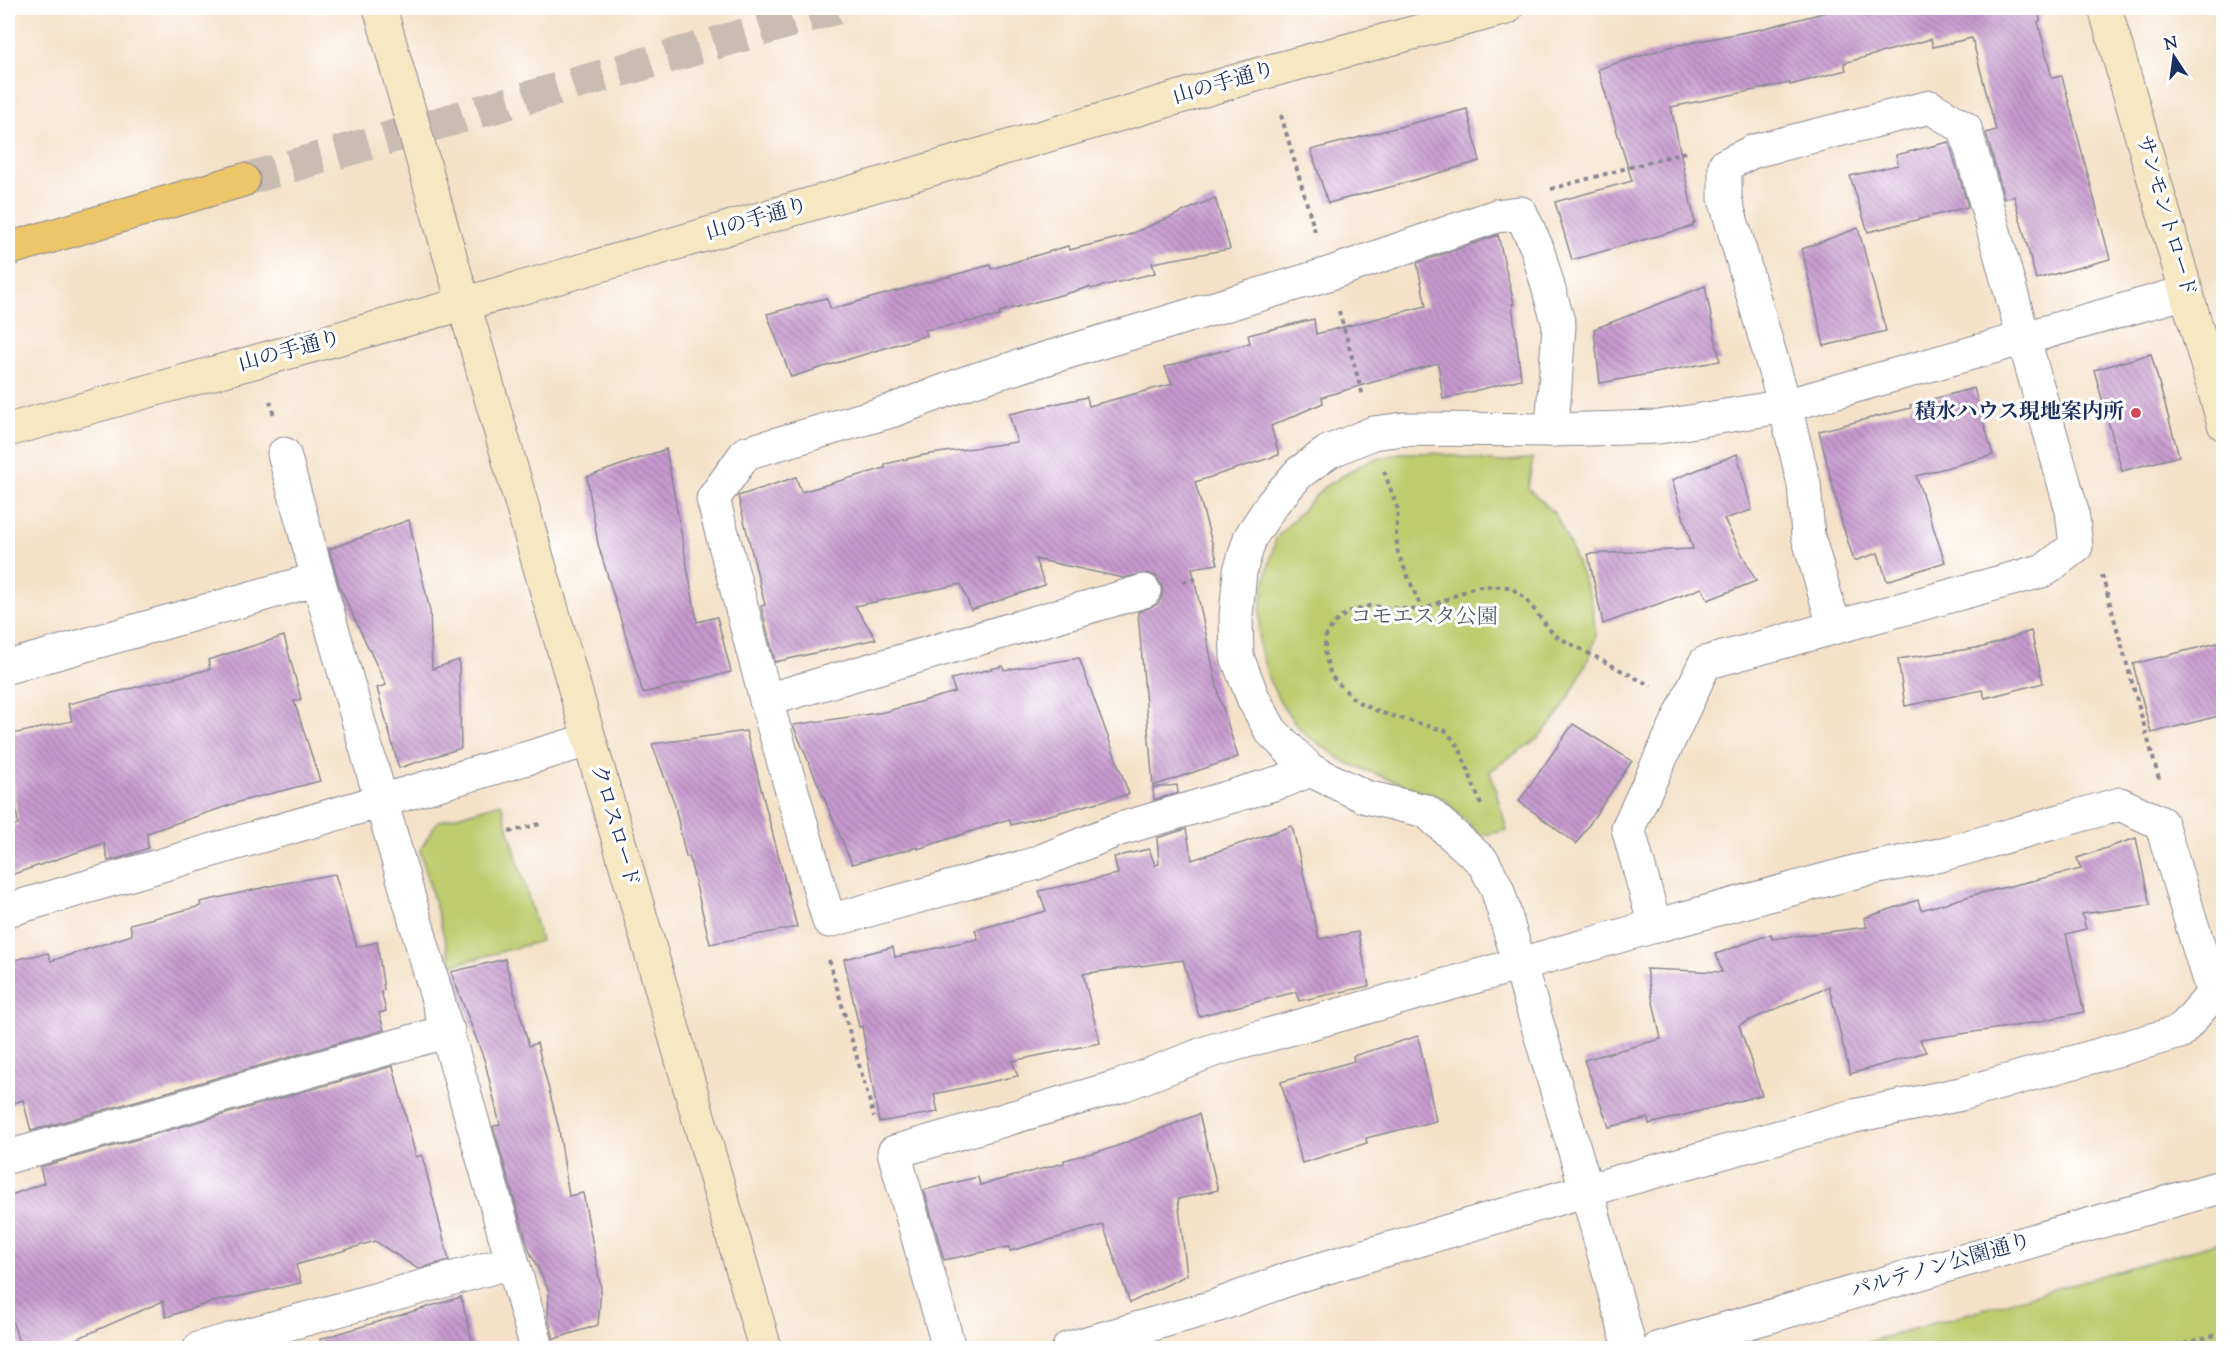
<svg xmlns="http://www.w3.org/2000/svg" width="2231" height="1356" viewBox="0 0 2231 1356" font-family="'Sorts Mill Goudy','Noto Serif JP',serif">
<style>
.green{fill:#becc6e;stroke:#6c7e66;stroke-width:1.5}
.building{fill:url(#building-back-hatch)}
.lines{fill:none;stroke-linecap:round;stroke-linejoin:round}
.highway-tunnel{stroke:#c9bdb2;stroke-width:33;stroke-dasharray:33 16;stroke-linecap:butt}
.street-casing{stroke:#888892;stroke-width:35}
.secondary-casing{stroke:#888892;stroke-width:35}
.highway-casing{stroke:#888892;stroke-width:35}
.path{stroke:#888892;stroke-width:4;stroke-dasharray:4.5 4.5;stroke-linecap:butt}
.street{stroke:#fff;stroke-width:33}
.secondary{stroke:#f7e8c3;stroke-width:33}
.highway{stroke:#ecc669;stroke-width:33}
.poi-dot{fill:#d1495b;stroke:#fff;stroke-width:2}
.labels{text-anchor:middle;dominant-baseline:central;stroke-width:6;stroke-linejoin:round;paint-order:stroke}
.street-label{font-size:21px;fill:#1b2f5e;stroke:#fff}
.poi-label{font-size:21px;font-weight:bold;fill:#1b2f5e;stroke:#fff;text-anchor:end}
.park-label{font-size:21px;fill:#4c5e63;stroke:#fff}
</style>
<defs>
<pattern id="building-back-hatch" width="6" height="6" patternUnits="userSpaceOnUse" patternTransform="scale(1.5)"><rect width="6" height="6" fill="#c79ace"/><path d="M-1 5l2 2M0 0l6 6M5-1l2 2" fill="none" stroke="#a17eaa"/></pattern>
</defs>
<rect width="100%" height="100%" fill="#fff"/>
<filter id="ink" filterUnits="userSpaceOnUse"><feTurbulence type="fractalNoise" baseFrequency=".0167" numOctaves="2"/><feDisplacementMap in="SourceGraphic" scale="12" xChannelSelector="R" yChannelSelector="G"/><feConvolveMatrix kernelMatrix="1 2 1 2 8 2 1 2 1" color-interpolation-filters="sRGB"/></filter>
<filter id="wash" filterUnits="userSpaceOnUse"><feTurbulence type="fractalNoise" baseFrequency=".008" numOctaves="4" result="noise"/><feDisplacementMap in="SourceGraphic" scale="24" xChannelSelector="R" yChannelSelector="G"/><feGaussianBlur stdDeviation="1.35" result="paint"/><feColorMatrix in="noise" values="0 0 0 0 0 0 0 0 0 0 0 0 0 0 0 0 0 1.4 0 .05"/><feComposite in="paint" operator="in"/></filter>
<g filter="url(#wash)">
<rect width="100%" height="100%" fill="#f4e1c7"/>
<g class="green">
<path d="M 1400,453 L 1434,453 L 1500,462 L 1533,458 L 1528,488 L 1555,514 L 1569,543 L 1591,599 L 1596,635 L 1590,656 L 1568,699 L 1558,715 L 1538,738 L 1490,771 L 1507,830 L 1481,836 L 1445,800 L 1347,763 L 1303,733 L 1283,707 L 1269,680 L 1259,645 L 1260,612 L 1264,584 L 1276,538 L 1324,487 L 1366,462 Z"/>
<path d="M 501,803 L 541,941 L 452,965 L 420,850 L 437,822 Z"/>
<path d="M 2223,1241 L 2223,1348 L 1846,1348 Z"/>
</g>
<g id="blocks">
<g class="building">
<path d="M 1842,8 L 2039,8 L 2040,21 L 2038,22 L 2052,78 L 2062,76 L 2110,259 L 2036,279 L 2014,196 L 2004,198 L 1986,133 L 1996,130 L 1972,38 L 1933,47 L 1931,39 L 1844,63 L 1846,70 L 1790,85 L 1790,83 L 1671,107 L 1695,223 L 1693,223 L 1693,226 L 1572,260 L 1555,202 L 1632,181 L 1598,69 L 1669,47 L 1761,29 Z"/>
<path d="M 1467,109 L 1480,161 L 1394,186 L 1328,203 L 1311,150 Z"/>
<path d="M 1949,142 L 1968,207 L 1868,232 L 1850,176 L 1898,165 L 1896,155 Z"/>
<path d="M 1215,198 L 1230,249 L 1152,263 L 1155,273 L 1091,289 L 1090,287 L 999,312 L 1000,316 L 925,330 L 927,335 L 791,377 L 767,314 L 826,298 L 831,309 L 990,265 L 991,269 L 1068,246 L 1069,250 L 1126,236 Z"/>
<path d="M 1858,228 L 1886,331 L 1824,346 L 1802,249 Z"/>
<path d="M 1498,235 L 1514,304 L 1512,304 L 1521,379 L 1443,399 L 1438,363 L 1322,397 L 1323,403 L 1271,426 L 1279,455 L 1195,482 L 1218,564 L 1192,568 L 1219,696 L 1238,757 L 1153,786 L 1138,612 L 1158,604 L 1162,596 L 1162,586 L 1157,577 L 1148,573 L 1123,578 L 1035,559 L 1045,585 L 971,610 L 961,584 L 855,606 L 876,639 L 775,662 L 761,606 L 765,605 L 738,496 L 796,477 L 801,492 L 885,468 L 885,464 L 924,455 L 1017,442 L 1009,414 L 1087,397 L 1089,406 L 1172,384 L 1165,367 L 1250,343 L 1248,335 L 1314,319 L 1316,334 L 1426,306 L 1417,263 Z"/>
<path d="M 1705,286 L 1720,361 L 1600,383 L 1594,329 Z"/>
<path d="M 2151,354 L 2179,456 L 2122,471 L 2094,370 Z"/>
<path d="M 1974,388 L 1993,455 L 1916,476 L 1945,562 L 1887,581 L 1878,553 L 1854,561 L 1842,523 L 1819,431 L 1911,408 L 1910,405 Z"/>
<path d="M 666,449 L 697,622 L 717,617 L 731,672 L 643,693 L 598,544 L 587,477 Z"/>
<path d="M 1737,454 L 1752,510 L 1724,519 L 1756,581 L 1708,600 L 1702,588 L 1603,624 L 1588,554 L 1693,549 L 1672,480 Z"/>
<path d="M 409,520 L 430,611 L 432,669 L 459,660 L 461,748 L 399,768 L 377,688 L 386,685 L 340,588 L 329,549 Z"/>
<path d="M 2031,631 L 2043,683 L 1985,698 L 1982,690 L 1905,706 L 1898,659 L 1984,647 Z"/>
<path d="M 284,636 L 301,699 L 294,701 L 320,781 L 242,801 L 147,833 L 148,848 L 120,858 L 108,861 L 104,843 L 8,876 L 8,826 L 18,825 L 8,735 L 72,721 L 68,704 L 210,669 L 208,660 Z"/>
<path d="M 2217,643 L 2223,671 L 2223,715 L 2151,733 L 2133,664 Z"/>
<path d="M 1079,658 L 1129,794 L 1011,825 L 1009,819 L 918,849 L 918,847 L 852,864 L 793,725 L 884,712 L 955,692 L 951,679 L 1003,666 L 1004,670 Z"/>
<path d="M 1573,724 L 1632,761 L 1576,844 L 1519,801 Z"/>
<path d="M 746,731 L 797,927 L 710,944 L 689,856 L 686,857 L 674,802 L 652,744 Z"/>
<path d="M 1177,785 L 1178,793 L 1154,800 L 1153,788 Z"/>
<path d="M 1292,826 L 1319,939 L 1358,932 L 1369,986 L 1299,1001 L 1296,992 L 1199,1016 L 1183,960 L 1083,974 L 1100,1043 L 1012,1061 L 1018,1076 L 934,1094 L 938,1112 L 879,1122 L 862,1026 L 859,1027 L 844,959 L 893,947 L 895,957 L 978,939 L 975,930 L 1046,911 L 1039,891 L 1118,874 L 1114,857 L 1149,849 L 1155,865 L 1159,864 L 1157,838 L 1186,829 L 1192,860 Z"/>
<path d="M 2136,838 L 2150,905 L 2082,914 L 2086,929 L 2066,934 L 2084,1012 L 2021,1025 L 1920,1040 L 1926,1052 L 1850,1074 L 1829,986 L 1739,1025 L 1762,1095 L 1649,1124 L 1648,1118 L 1609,1127 L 1584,1060 L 1661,1039 L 1646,969 L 1722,972 L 1716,954 L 1771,934 L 1772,939 L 1867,927 L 1864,918 L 1918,900 L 1921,910 L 1977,894 L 2081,869 L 2077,858 Z"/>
<path d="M 335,874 L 357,947 L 377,942 L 384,990 L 381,991 L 386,1011 L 379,1013 L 384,1030 L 31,1131 L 23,1100 L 8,1105 L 8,961 L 48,953 L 51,961 L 132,935 L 130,924 L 201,906 L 200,902 L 275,885 Z"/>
<path d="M 505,959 L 529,1046 L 537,1043 L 559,1129 L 569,1196 L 583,1193 L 601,1288 L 598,1325 L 554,1339 L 548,1317 L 549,1291 L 529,1250 L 493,1126 L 500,1125 L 485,1062 L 451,972 Z"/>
<path d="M 1418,1036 L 1436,1121 L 1366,1138 L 1367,1143 L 1302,1163 L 1281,1082 L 1354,1061 L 1353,1056 Z"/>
<path d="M 393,1066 L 416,1157 L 422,1155 L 449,1260 L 418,1269 L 375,1241 L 296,1265 L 301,1283 L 212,1302 L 166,1317 L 163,1301 L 56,1348 L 21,1348 L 8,1308 L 8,1196 L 44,1183 L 40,1167 Z"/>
<path d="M 1199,1114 L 1218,1190 L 1178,1199 L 1187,1275 L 1130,1303 L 1103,1225 L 1010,1251 L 1009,1247 L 944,1260 L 924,1190 L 978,1177 L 980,1185 L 1064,1163 L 1064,1160 L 1112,1148 Z"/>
<path d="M 461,1297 L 474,1348 L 321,1348 L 320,1339 Z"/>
</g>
</g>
</g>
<g filter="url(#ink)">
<use href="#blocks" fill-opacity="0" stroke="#888892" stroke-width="1.5"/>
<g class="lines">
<path class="highway-tunnel" d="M 243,180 L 837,8"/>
<g class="street-casing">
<g id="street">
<path d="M 284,454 L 318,579"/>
<path d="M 8,667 L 318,579 L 537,1348"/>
<path d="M 766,700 L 1144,591"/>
<path d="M 1310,770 L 1284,781 L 1117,830 L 1034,864 L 829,921 L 766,700 L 713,499 L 746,453 L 891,411 L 971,381 L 1328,274 L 1496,216 L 1521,213 L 1537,248 L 1559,325 L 1552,430"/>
<path d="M 8,910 L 589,740"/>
<path d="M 8,1157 L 448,1031"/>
<path d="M 200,1348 L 512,1262"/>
<path d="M 949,1348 L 894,1152 L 1120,1086 L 1211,1051 L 1655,926 L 1628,828 L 1705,663 L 2045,570 L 2076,546 L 2072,511 L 1965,128 L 1930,107 L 1754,151 L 1725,165 L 1725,199 L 1785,406 L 1804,484 L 1808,536 L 1834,626"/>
<path d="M 1069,1348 L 1216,1306 L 1294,1277 L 1563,1197 L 1854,1116 L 1961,1094 L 2180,1032 L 2213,994 L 2161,823 L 2120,804 L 1940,855 L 1858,871 L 1655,926"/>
<path d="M 1630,1348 L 1587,1192 L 1497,888 L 1483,862 L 1426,811 L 1366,797 L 1310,770 L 1271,731 L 1254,700 L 1237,657 L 1236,616 L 1240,571 L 1250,538 L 1272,504 L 1299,473 L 1328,452 L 1373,433 L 1404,429 L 1552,430 L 1659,427 L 1785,406 L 2187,292"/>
<path d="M 1659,1348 L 2224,1186"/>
</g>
</g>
<g class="secondary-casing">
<g id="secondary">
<path d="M 380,8 L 444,235 L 765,1348"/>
<path d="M 2105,8 L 2224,424"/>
<path d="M 8,430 L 535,284 L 1270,71 L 1506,8"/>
</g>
</g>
<g class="highway-casing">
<path id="highway" d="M 8,249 L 243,180"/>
</g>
<g class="path">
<path d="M 1281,115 L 1316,235"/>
<path d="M 1551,189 L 1689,151"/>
<path d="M 1339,311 L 1363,396"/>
<path d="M 270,401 L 274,416"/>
<path d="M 1384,471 L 1398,510 L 1396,535 L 1398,553 L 1422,610"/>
<path d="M 2102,575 L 2159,779"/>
<path d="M 1183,582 L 1199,578"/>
<path d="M 1481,805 L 1459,747 L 1446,731 L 1382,713 L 1356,701 L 1331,676 L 1325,654 L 1325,638 L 1333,624 L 1348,612 L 1369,606 L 1422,610 L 1477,586 L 1510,587 L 1525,598 L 1554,635 L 1651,686"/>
<path d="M 509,832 L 540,824"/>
<path d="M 829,960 L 874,1117"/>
<path d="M 2167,1348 L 2224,1333"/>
</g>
<use href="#street" class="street"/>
<use href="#secondary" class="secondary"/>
<use href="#highway" class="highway"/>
</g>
</g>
<circle class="poi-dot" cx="2136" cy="413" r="6"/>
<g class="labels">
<g class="street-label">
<text transform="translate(1224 84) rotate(-16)">山の手通り</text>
<text transform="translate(2165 216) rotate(74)">サンモントロード</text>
<text transform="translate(757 220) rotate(-16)">山の手通り</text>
<text transform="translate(290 352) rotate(-15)">山の手通り</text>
<text transform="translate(614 826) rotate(74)">クロスロード</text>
<text transform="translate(1941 1267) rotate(-16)">パルテノン公園通り</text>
</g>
<g class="poi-label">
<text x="2124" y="413">積水ハウス現地案内所</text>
</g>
<g class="park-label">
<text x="1424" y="618">コモエスタ公園</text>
</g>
</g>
<rect width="2231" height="1356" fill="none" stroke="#fff" stroke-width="30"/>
<g transform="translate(2174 57) rotate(347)" stroke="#ffffff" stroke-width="4.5" paint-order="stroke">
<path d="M0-4.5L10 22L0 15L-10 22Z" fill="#1b2f5e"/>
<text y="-9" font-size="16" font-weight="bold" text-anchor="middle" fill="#1b2f5e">N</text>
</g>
</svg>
